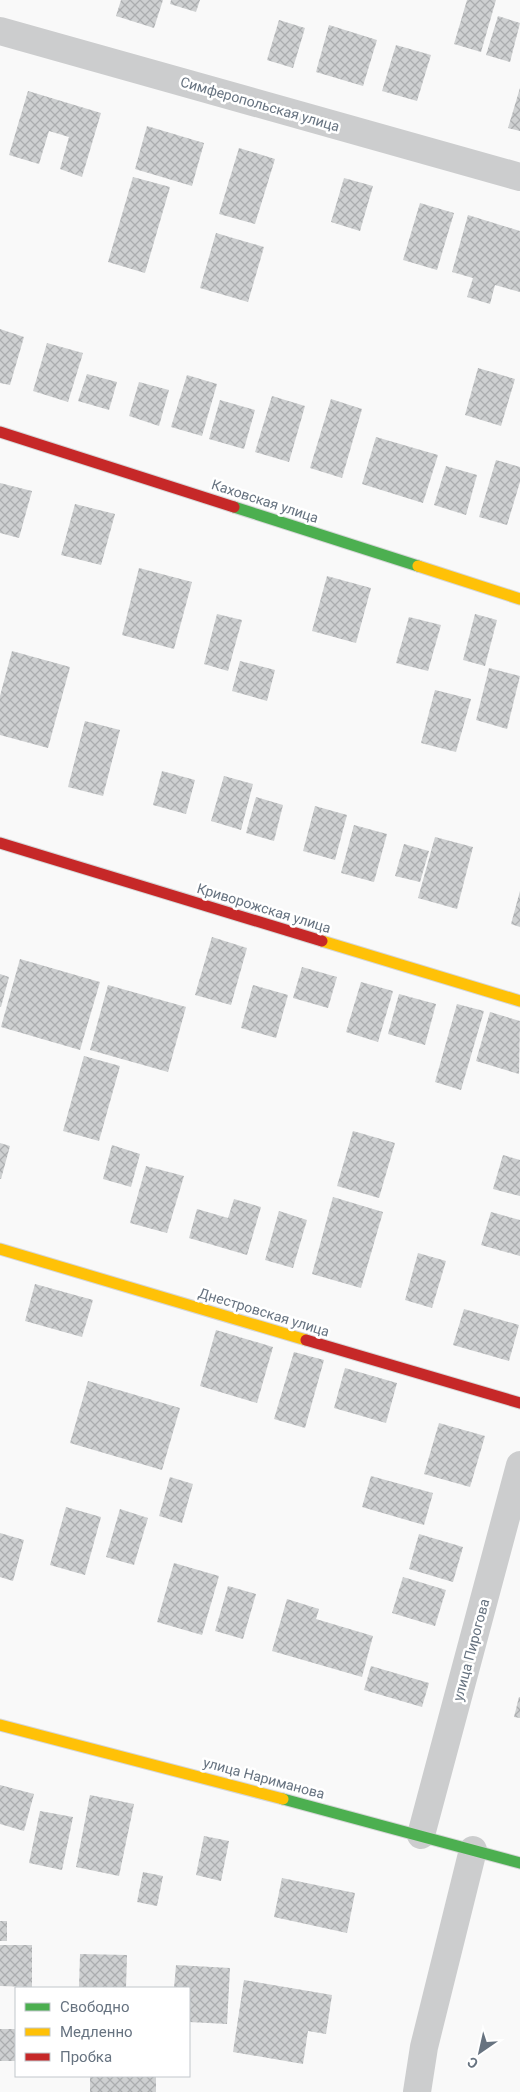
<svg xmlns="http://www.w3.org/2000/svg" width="520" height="2092" viewBox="0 0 520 2092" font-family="Roboto,sans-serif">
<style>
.building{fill:url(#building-cross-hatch)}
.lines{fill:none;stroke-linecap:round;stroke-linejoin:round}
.fast-casing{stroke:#d5d6d7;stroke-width:13}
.slow-casing{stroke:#d5d6d7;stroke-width:13}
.jam-casing{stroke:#d5d6d7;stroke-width:13}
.street{stroke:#cccdce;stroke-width:28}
.fast{stroke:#4caf50;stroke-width:11}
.slow{stroke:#ffc107;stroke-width:11}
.jam{stroke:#c62828;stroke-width:11}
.labels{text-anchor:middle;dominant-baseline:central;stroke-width:5;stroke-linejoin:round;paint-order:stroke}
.street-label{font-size:14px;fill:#677380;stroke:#fff}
</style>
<defs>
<pattern id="building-cross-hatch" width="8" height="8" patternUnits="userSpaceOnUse" patternTransform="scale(1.25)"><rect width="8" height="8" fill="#ced0d1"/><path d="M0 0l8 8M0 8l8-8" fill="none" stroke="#abadaf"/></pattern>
</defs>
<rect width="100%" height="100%" fill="#f9f9f9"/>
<g class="building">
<path d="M 121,0 L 163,0 L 154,28 L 116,16 Z"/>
<path d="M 171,0 L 200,0 L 196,12 L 170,4 Z"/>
<path d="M 467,0 L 496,0 L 481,52 L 454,44 Z"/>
<path d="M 498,16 L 520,23 L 510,62 L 486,55 Z"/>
<path d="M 279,20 L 305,28 L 293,68 L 267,60 Z"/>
<path d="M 329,25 L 377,40 L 363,86 L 316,72 Z"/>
<path d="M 396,45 L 431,55 L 417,101 L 382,91 Z"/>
<path d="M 520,88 L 520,131 L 508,128 Z"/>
<path d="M 28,91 L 101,113 L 82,177 L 60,169 L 69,137 L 49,131 L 39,164 L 9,155 Z"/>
<path d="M 147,126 L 204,143 L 192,186 L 135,169 Z"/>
<path d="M 239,148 L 275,159 L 255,224 L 219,214 Z"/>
<path d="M 133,177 L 170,187 L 145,273 L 108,262 Z"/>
<path d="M 344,178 L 373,186 L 360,231 L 331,222 Z"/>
<path d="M 420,203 L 454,213 L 437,270 L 403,260 Z"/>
<path d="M 468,215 L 520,231 L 520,292 L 495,285 L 490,304 L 467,297 L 473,278 L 452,272 Z"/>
<path d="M 216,233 L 264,247 L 248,302 L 200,288 Z"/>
<path d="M 0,329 L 24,337 L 10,385 L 0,383 Z"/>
<path d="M 47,343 L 83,353 L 68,402 L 33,391 Z"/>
<path d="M 478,368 L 515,379 L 501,426 L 465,415 Z"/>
<path d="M 87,374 L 117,382 L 109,410 L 78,401 Z"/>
<path d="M 187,375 L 217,384 L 202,436 L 171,427 Z"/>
<path d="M 139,382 L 169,390 L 159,426 L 129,416 Z"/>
<path d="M 272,396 L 305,406 L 289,462 L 255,452 Z"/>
<path d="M 331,399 L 362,409 L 342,478 L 310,468 Z"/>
<path d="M 220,400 L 255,410 L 244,449 L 209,439 Z"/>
<path d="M 376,437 L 438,455 L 423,503 L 362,484 Z"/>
<path d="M 496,460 L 520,467 L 520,482 L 507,525 L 479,517 Z"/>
<path d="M 446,466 L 477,475 L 466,515 L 434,505 Z"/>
<path d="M 0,483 L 32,491 L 19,538 L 0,533 Z"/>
<path d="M 75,504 L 115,514 L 101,565 L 61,555 Z"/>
<path d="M 139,568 L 192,582 L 174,649 L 122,635 Z"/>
<path d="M 327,576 L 371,588 L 356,643 L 312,631 Z"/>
<path d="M 217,614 L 242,620 L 228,671 L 204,664 Z"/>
<path d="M 475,614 L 497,620 L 485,666 L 463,660 Z"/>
<path d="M 409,617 L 441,625 L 428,671 L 396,663 Z"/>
<path d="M 12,651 L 70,667 L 48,748 L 0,735 L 0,696 Z"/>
<path d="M 240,661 L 275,670 L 267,701 L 232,691 Z"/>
<path d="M 489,668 L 520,676 L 507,729 L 476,720 Z"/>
<path d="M 435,690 L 471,699 L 456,752 L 421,743 Z"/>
<path d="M 85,721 L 120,730 L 103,796 L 68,787 Z"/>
<path d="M 162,771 L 195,780 L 186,814 L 153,805 Z"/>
<path d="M 224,776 L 253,784 L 241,830 L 211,821 Z"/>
<path d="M 256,797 L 283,805 L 274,841 L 246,833 Z"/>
<path d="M 315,806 L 347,815 L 335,860 L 303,851 Z"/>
<path d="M 354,825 L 387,834 L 374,882 L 341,873 Z"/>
<path d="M 435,837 L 473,847 L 457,909 L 418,898 Z"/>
<path d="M 404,844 L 429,851 L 420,882 L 395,876 Z"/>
<path d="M 520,891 L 520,927 L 511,924 Z"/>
<path d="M 212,937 L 247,948 L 231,1005 L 195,995 Z"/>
<path d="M 20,959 L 100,982 L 80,1050 L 1,1027 Z"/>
<path d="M 302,967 L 337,977 L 328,1008 L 293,998 Z"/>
<path d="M 0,974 L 9,977 L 1,1007 L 0,1007 Z"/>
<path d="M 361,982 L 393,991 L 378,1042 L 346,1032 Z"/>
<path d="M 108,985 L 186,1007 L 168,1072 L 90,1050 Z"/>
<path d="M 253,985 L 288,995 L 276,1038 L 241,1028 Z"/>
<path d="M 399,994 L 436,1004 L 425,1045 L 388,1034 Z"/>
<path d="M 457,1004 L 484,1011 L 461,1090 L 435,1082 Z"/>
<path d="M 490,1012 L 520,1021 L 519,1074 L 476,1061 Z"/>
<path d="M 84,1056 L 120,1066 L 99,1141 L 63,1131 Z"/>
<path d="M 353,1131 L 395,1143 L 379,1198 L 337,1186 Z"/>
<path d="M 0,1143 L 10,1146 L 1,1179 L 0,1179 Z"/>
<path d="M 112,1145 L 140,1154 L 131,1187 L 103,1179 Z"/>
<path d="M 503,1155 L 520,1160 L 520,1196 L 493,1189 Z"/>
<path d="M 146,1166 L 184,1176 L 167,1233 L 130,1223 Z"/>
<path d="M 333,1197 L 383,1212 L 361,1288 L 312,1274 Z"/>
<path d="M 234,1199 L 261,1207 L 247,1255 L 189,1238 L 197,1209 L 228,1218 Z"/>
<path d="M 279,1211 L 307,1220 L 293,1268 L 265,1260 Z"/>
<path d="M 491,1212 L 520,1220 L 520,1256 L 481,1245 Z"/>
<path d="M 418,1253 L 446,1261 L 432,1308 L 405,1300 Z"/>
<path d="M 35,1284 L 93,1300 L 82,1337 L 25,1321 Z"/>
<path d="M 464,1309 L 519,1325 L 509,1361 L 453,1345 Z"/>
<path d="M 216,1330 L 273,1347 L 257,1403 L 200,1386 Z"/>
<path d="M 294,1352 L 324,1360 L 305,1428 L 274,1419 Z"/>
<path d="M 345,1368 L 397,1383 L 386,1423 L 334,1408 Z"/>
<path d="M 88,1381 L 180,1408 L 162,1470 L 70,1443 Z"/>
<path d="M 439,1423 L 485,1436 L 470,1487 L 424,1474 Z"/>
<path d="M 371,1476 L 433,1493 L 424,1525 L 362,1507 Z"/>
<path d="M 170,1477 L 193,1484 L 182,1523 L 159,1516 Z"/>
<path d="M 66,1507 L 101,1517 L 85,1575 L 50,1565 Z"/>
<path d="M 120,1509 L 148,1518 L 134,1565 L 106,1557 Z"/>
<path d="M 0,1533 L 24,1540 L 13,1581 L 0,1577 Z"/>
<path d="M 419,1534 L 463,1547 L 453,1582 L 409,1569 Z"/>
<path d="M 174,1563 L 219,1576 L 202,1635 L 157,1622 Z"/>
<path d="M 403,1577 L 446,1590 L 435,1626 L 392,1613 Z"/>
<path d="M 228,1586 L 256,1594 L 243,1639 L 215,1631 Z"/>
<path d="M 287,1599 L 319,1609 L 316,1619 L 373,1636 L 362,1677 L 272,1651 Z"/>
<path d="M 371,1666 L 429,1683 L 422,1707 L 364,1690 Z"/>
<path d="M 519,1697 L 520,1697 L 520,1718 L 514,1717 Z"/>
<path d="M 0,1785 L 34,1794 L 24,1831 L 0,1824 Z"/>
<path d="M 90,1795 L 134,1804 L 119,1876 L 76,1867 Z"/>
<path d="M 40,1811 L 73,1817 L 62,1870 L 29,1863 Z"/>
<path d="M 204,1836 L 229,1841 L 221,1881 L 196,1875 Z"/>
<path d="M 143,1872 L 163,1876 L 157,1906 L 137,1902 Z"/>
<path d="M 282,1878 L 355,1893 L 347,1933 L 274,1917 Z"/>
<rect x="0" y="1921" width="7" height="20"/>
<path d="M 0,1945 L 32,1945 L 32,1987 L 0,1986 Z"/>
<path d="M 80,1954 L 127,1955 L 126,1988 L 79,1988 Z"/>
<path d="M 176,1965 L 230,1968 L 227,2024 L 189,2022 L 189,1988 L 174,1988 Z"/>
<path d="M 244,1980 L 332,1995 L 326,2034 L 308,2031 L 303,2064 L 233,2052 Z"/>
<rect x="0" y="2029" width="16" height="32"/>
<rect x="90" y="2076" width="66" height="16"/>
</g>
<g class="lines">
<g class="fast-casing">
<g id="fast">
<path d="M 234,507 L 418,566"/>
<path d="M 283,1799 L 520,1863"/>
</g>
</g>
<g class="slow-casing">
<g id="slow">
<path d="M 418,566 L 520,599"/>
<path d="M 322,941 L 520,1001"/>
<path d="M 0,1249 L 306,1340"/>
<path d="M 0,1725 L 283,1799"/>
</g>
</g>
<g class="jam-casing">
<g id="jam">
<path d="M 0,432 L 234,507"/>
<path d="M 0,843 L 322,941"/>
<path d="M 306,1340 L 520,1403"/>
</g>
</g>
<g class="street">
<path d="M 0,31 L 520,177"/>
<path d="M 421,1835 L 520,1465"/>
<path d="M 417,2092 L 424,2047 L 473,1850"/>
</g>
<use href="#fast" class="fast"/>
<use href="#slow" class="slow"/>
<use href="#jam" class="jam"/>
</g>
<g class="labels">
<g class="street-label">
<text transform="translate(260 104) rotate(16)">Симферопольская улица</text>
<text transform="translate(265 501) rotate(18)">Каховская улица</text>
<text transform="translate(264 908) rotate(17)">Криворожская улица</text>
<text transform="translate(264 1312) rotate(17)">Днестровская улица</text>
<text transform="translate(471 1650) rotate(-75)">улица Пирогова</text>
<text transform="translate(264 1778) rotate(15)">улица Нариманова</text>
</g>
</g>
<rect x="15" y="1987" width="175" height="90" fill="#ffffff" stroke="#c2c7cc"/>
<rect x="25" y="2003" width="25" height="8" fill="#4caf50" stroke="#c2c7cc"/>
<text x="60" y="2012" font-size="15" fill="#677380">Свободно</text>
<rect x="25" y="2028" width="25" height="8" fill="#ffc107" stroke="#c2c7cc"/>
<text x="60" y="2037" font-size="15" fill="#677380">Медленно</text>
<rect x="25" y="2053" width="25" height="8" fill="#c62828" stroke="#c2c7cc"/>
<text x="60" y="2062" font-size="15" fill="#677380">Пробка</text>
<g transform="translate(480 2052) rotate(214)" stroke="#ffffff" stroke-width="4" paint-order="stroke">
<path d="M0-4L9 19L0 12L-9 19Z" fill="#677380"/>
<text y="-8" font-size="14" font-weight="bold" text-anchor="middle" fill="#677380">С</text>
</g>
</svg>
